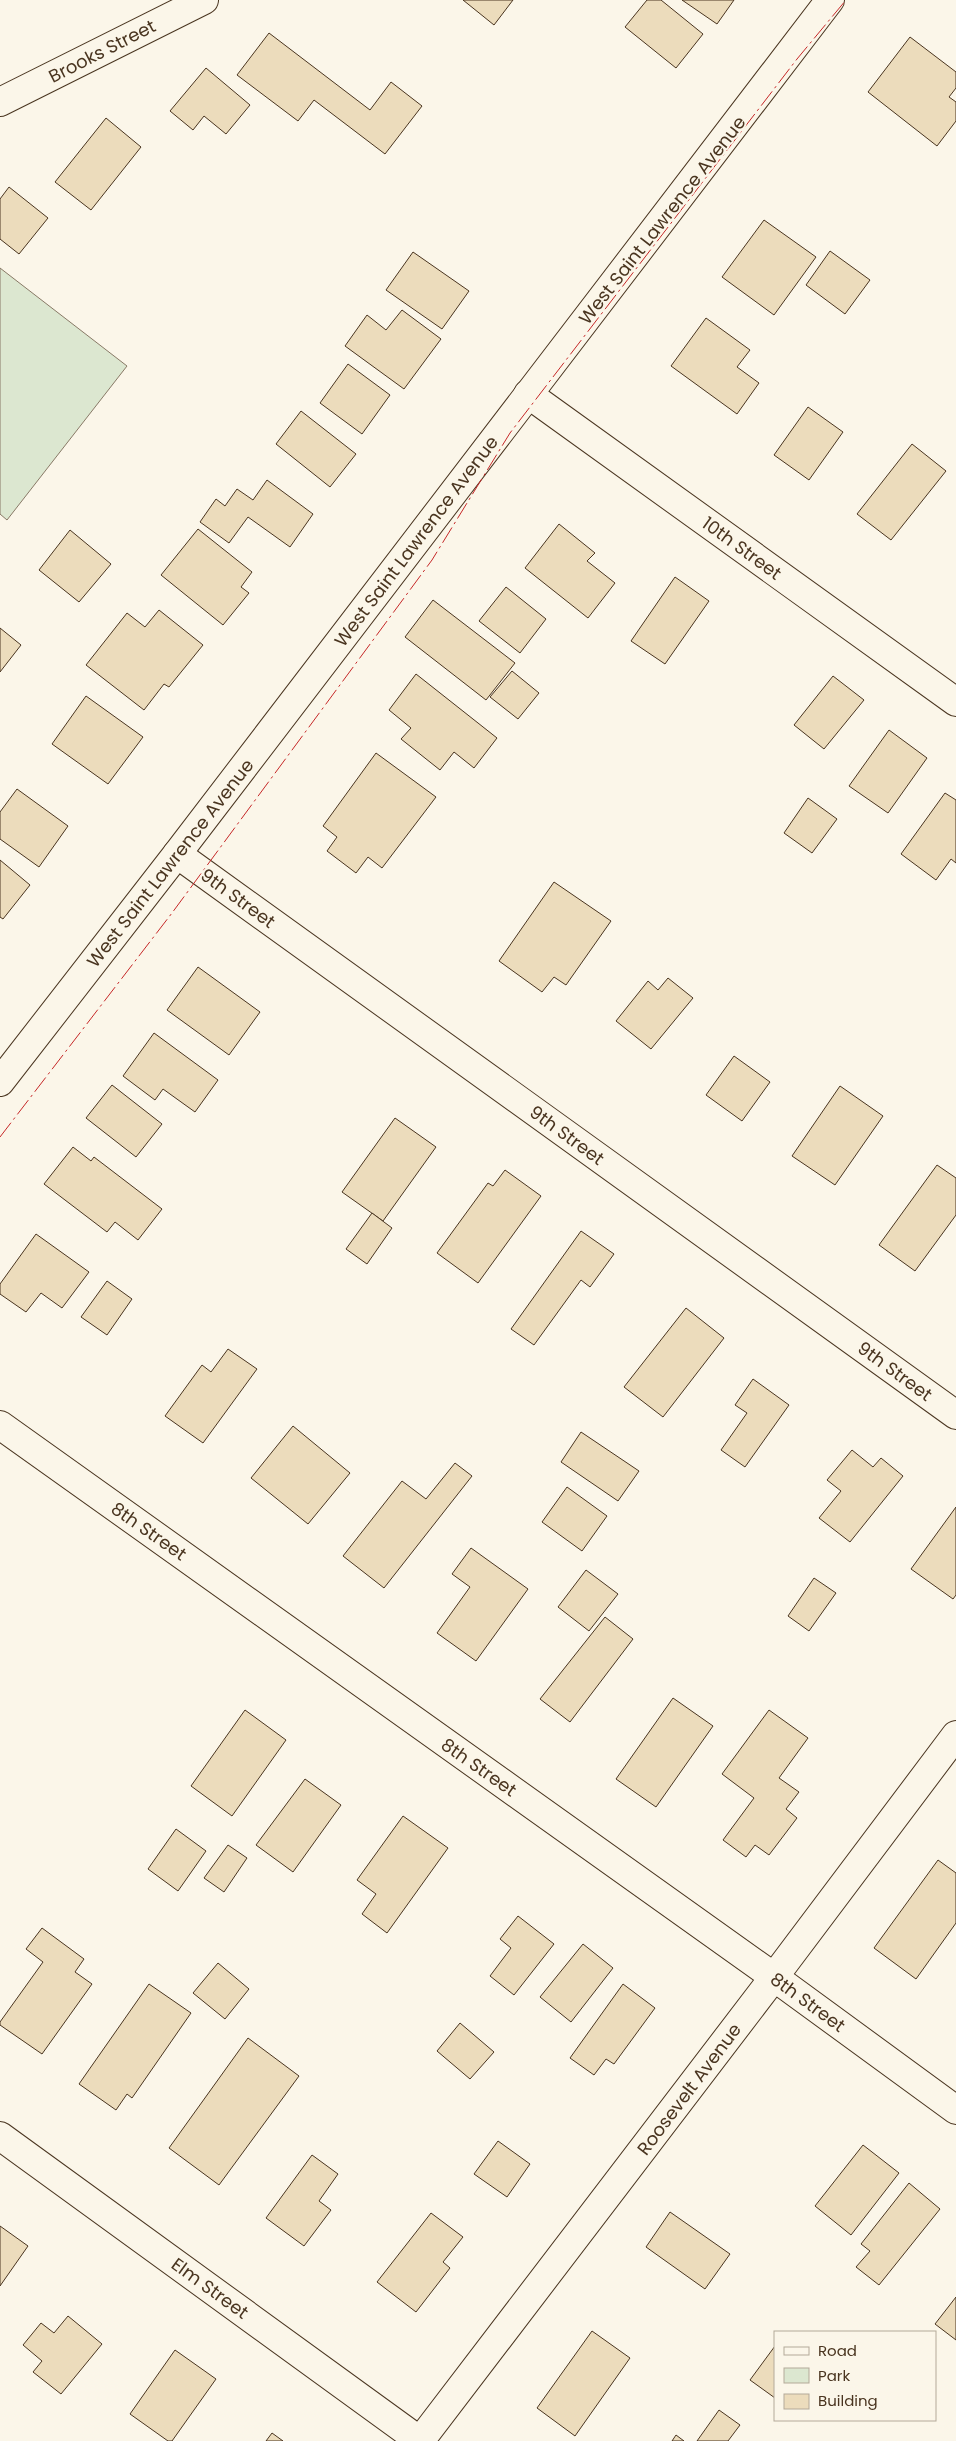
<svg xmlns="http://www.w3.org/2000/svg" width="956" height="2441" viewBox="0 0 956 2441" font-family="Poppins,sans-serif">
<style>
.green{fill:#dce7d0;stroke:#887966}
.building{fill:#ecdcbc;stroke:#4a3520}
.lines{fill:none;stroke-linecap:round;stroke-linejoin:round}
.minor-casing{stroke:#4a3520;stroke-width:30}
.tertiary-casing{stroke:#4a3520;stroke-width:30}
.minor{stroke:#fbf6e9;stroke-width:28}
.tertiary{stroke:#fbf6e9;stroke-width:28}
.power{stroke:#c62828;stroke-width:1;stroke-dasharray:18 4 2.5 4;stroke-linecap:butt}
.labels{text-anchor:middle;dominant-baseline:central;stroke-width:4;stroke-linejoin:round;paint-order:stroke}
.street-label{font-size:18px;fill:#4a3520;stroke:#fbf6e9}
</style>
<rect width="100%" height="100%" fill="#fbf6e9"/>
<path class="green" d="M 0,268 L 127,366 L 7,520 L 0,514 Z"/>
<g class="building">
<path d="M 463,0 L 513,0 L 494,25 Z"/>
<path d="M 647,0 L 661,0 L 703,34 L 676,68 L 625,27 Z"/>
<path d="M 682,0 L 734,0 L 717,24 Z"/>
<path d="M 269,33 L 370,110 L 391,82 L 422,106 L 385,154 L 314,100 L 298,121 L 237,75 Z"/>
<path d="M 910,37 L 956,72 L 956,88 L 949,97 L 956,102 L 956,121 L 937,146 L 868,92 Z"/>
<path d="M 206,68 L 250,105 L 226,134 L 204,116 L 193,130 L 170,111 Z"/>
<path d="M 106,118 L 141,147 L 91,210 L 55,182 Z"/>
<path d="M 9,187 L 48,218 L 19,254 L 0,239 L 0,199 Z"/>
<path d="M 764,220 L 816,257 L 774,315 L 722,277 Z"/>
<path d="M 830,251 L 870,280 L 845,314 L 806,285 Z"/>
<path d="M 413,252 L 469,291 L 442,329 L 386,290 Z"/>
<path d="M 402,310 L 441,339 L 404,389 L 345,346 L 367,315 L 386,330 Z"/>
<path d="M 706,318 L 750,350 L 737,367 L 759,383 L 737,414 L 671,366 Z"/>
<path d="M 348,364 L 390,395 L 362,434 L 320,403 Z"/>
<path d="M 808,407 L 843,432 L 809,480 L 774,455 Z"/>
<path d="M 301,411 L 356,454 L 330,487 L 276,444 Z"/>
<path d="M 912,444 L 946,471 L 891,540 L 857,514 Z"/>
<path d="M 267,480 L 313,514 L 290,547 L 248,517 L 229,543 L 200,522 L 216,499 L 225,506 L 237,489 L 253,500 Z"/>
<path d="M 559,524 L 595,553 L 587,561 L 615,583 L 588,618 L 525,568 Z"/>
<path d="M 198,529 L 252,572 L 241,587 L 249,593 L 223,625 L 161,575 Z"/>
<path d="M 70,530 L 111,564 L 79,602 L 39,570 Z"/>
<path d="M 675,577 L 709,601 L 665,664 L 631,641 Z"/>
<path d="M 506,587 L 546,619 L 520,653 L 479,621 Z"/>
<path d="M 433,600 L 515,663 L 486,700 L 405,637 Z"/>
<path d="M 159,610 L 203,645 L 169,687 L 164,684 L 144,710 L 86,665 L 127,613 L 145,627 Z"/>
<path d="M 0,628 L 21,645 L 0,672 Z"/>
<path d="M 512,671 L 539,693 L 518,719 L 490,697 Z"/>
<path d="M 416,674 L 497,738 L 474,768 L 454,752 L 440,770 L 401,739 L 411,728 L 389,710 Z"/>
<path d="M 833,676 L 864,700 L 824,749 L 794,725 Z"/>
<path d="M 86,696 L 143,737 L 108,784 L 52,744 Z"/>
<path d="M 889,730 L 927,758 L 888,813 L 849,786 Z"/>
<path d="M 376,753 L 436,797 L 382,868 L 368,857 L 356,873 L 327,851 L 337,837 L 323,826 Z"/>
<path d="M 17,789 L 68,826 L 39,867 L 0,839 L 0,812 Z"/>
<path d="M 945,793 L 956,800 L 956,863 L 951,859 L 936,880 L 901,854 Z"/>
<path d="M 808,798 L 837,819 L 812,853 L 784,833 Z"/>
<path d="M 0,860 L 30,885 L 3,919 L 0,917 Z"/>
<path d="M 554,882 L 611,921 L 566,985 L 554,977 L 542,992 L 499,961 Z"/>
<path d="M 198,967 L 260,1012 L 229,1055 L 167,1010 Z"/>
<path d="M 668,978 L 693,998 L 651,1049 L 616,1021 L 648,981 L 658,990 Z"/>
<path d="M 154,1033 L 218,1080 L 195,1112 L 163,1089 L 155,1100 L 123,1076 Z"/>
<path d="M 734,1056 L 770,1082 L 742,1121 L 706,1095 Z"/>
<path d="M 112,1085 L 162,1124 L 136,1157 L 86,1118 Z"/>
<path d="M 840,1086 L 883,1116 L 835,1185 L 792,1156 Z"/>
<path d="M 395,1118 L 436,1147 L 383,1221 L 342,1192 Z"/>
<path d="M 73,1147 L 91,1161 L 94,1157 L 162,1209 L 138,1240 L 115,1222 L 107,1232 L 44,1184 Z"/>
<path d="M 937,1165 L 956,1178 L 956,1215 L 915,1271 L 879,1245 Z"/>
<path d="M 505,1170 L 541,1196 L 478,1283 L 437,1253 L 488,1183 L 493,1186 Z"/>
<path d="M 372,1213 L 392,1228 L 367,1264 L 346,1249 Z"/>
<path d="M 581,1231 L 614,1254 L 590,1287 L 581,1280 L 534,1345 L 511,1329 Z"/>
<path d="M 36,1234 L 89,1272 L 62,1308 L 41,1293 L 26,1312 L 0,1294 L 0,1284 Z"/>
<path d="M 107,1281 L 132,1299 L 107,1335 L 81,1317 Z"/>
<path d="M 686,1308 L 724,1338 L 663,1417 L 624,1387 Z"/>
<path d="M 228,1349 L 257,1369 L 203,1443 L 165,1416 L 202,1365 L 211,1372 Z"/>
<path d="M 753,1379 L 789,1405 L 745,1467 L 721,1450 L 747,1413 L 735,1405 Z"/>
<path d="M 293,1426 L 350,1473 L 308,1524 L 251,1478 Z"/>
<path d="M 581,1432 L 639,1471 L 618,1501 L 561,1462 Z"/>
<path d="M 852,1450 L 873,1467 L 881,1458 L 903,1476 L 850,1542 L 819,1518 L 841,1491 L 827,1480 Z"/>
<path d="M 455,1463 L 472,1476 L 384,1588 L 343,1556 L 402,1481 L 426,1499 Z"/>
<path d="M 567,1487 L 607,1516 L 582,1551 L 542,1522 Z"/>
<path d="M 956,1507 L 956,1595 L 953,1599 L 911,1569 Z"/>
<path d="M 471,1548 L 528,1589 L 476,1661 L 437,1633 L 470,1587 L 452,1574 Z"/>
<path d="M 586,1570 L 618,1594 L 589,1631 L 558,1607 Z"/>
<path d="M 814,1578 L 836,1593 L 809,1631 L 788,1616 Z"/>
<path d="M 605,1617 L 633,1639 L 570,1722 L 540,1699 Z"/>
<path d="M 673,1698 L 713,1726 L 656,1807 L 616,1779 Z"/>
<path d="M 245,1710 L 286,1740 L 232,1816 L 191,1786 Z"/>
<path d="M 769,1710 L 808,1738 L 779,1778 L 799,1792 L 786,1809 L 797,1818 L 769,1855 L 755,1845 L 746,1857 L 723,1840 L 754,1798 L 722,1774 Z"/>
<path d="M 305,1779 L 341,1805 L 293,1872 L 256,1845 Z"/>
<path d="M 403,1816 L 448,1848 L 387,1933 L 362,1914 L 376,1894 L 357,1880 Z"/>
<path d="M 176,1829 L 206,1851 L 178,1891 L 148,1869 Z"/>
<path d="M 228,1845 L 247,1858 L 224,1892 L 204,1878 Z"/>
<path d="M 938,1860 L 956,1873 L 956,1923 L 916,1979 L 874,1948 Z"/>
<path d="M 518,1916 L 554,1944 L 514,1995 L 490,1976 L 511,1948 L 500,1939 Z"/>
<path d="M 42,1928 L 84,1959 L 75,1972 L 92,1984 L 42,2054 L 0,2025 L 0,2022 L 43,1962 L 26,1949 Z"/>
<path d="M 583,1944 L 613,1968 L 571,2022 L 540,1997 Z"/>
<path d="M 218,1963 L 249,1989 L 225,2019 L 193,1993 Z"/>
<path d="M 149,1984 L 191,2013 L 132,2098 L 127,2094 L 116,2110 L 79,2084 Z"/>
<path d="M 623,1984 L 655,2008 L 614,2064 L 606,2059 L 594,2075 L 570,2058 Z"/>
<path d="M 460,2023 L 494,2052 L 470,2079 L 437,2051 Z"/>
<path d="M 248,2038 L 299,2076 L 219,2185 L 169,2148 Z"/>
<path d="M 498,2141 L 530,2164 L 507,2197 L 474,2174 Z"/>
<path d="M 863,2145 L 899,2173 L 851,2235 L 815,2206 Z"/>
<path d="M 312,2155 L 338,2174 L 319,2201 L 331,2210 L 304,2246 L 266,2218 Z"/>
<path d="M 909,2183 L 940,2209 L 879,2285 L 856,2267 L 870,2251 L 861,2244 Z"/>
<path d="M 670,2212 L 730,2254 L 705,2289 L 646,2247 Z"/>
<path d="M 431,2213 L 463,2237 L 443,2262 L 450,2268 L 416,2312 L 377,2282 Z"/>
<path d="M 0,2226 L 28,2246 L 0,2286 Z"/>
<path d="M 956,2297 L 956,2340 L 935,2324 Z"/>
<path d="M 68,2316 L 102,2344 L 61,2394 L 33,2372 L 42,2361 L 23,2345 L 41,2323 L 54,2333 Z"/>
<path d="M 592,2331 L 630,2358 L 575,2436 L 537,2408 Z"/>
<path d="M 775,2346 L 775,2398 L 750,2380 Z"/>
<path d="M 175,2350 L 216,2379 L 172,2441 L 168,2441 L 130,2414 Z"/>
<path d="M 719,2410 L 740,2425 L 728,2441 L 697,2441 Z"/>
<path d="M 272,2433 L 283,2441 L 266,2441 Z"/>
<path d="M 676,2435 L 684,2441 L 672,2441 Z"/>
</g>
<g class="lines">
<g class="minor-casing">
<g id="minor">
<path d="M 0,102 L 204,0"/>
<path d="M 528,394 L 956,702"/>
<path d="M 177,854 L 956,1415"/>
<path d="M 0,1425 L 774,1977 L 956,2110"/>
<path d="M 0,2136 L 420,2441 L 774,1977 L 956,1735"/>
</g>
</g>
<g class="tertiary-casing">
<path id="tertiary" d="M 0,1082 L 177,854 L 830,0"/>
</g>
<use href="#minor" class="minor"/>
<use href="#tertiary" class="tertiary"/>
<path class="power" d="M 0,1137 L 172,913 L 432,560 L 510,433 L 797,59 L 846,0"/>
</g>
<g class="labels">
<g class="street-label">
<text transform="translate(102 51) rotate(-27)">Brooks Street</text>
<text transform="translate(662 220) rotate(-52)">West Saint Lawrence Avenue</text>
<text transform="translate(416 541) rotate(-53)">West Saint Lawrence Avenue</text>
<text transform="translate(742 548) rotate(36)">10th Street</text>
<text transform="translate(170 863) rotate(-52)">West Saint Lawrence Avenue</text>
<text transform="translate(238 898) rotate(36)">9th Street</text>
<text transform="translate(567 1135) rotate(36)">9th Street</text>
<text transform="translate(895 1371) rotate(36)">9th Street</text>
<text transform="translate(149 1531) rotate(35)">8th Street</text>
<text transform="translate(479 1767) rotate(35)">8th Street</text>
<text transform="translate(808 2002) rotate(36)">8th Street</text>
<text transform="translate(689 2089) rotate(-53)">Roosevelt Avenue</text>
<text transform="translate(210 2288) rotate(36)">Elm Street</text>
</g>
</g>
<rect x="774" y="2331" width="162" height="90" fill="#fbf6e9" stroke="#b4a999"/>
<rect x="784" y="2347" width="25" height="8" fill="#fbf6e9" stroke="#b4a999"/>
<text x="818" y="2356" font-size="15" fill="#4a3520">Road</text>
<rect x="784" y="2368" width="25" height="15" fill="#dce7d0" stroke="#b4a999"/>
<text x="818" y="2381" font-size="15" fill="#4a3520">Park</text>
<rect x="784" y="2394" width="25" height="15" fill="#ecdcbc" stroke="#b4a999"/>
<text x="818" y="2406" font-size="15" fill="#4a3520">Building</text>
</svg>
